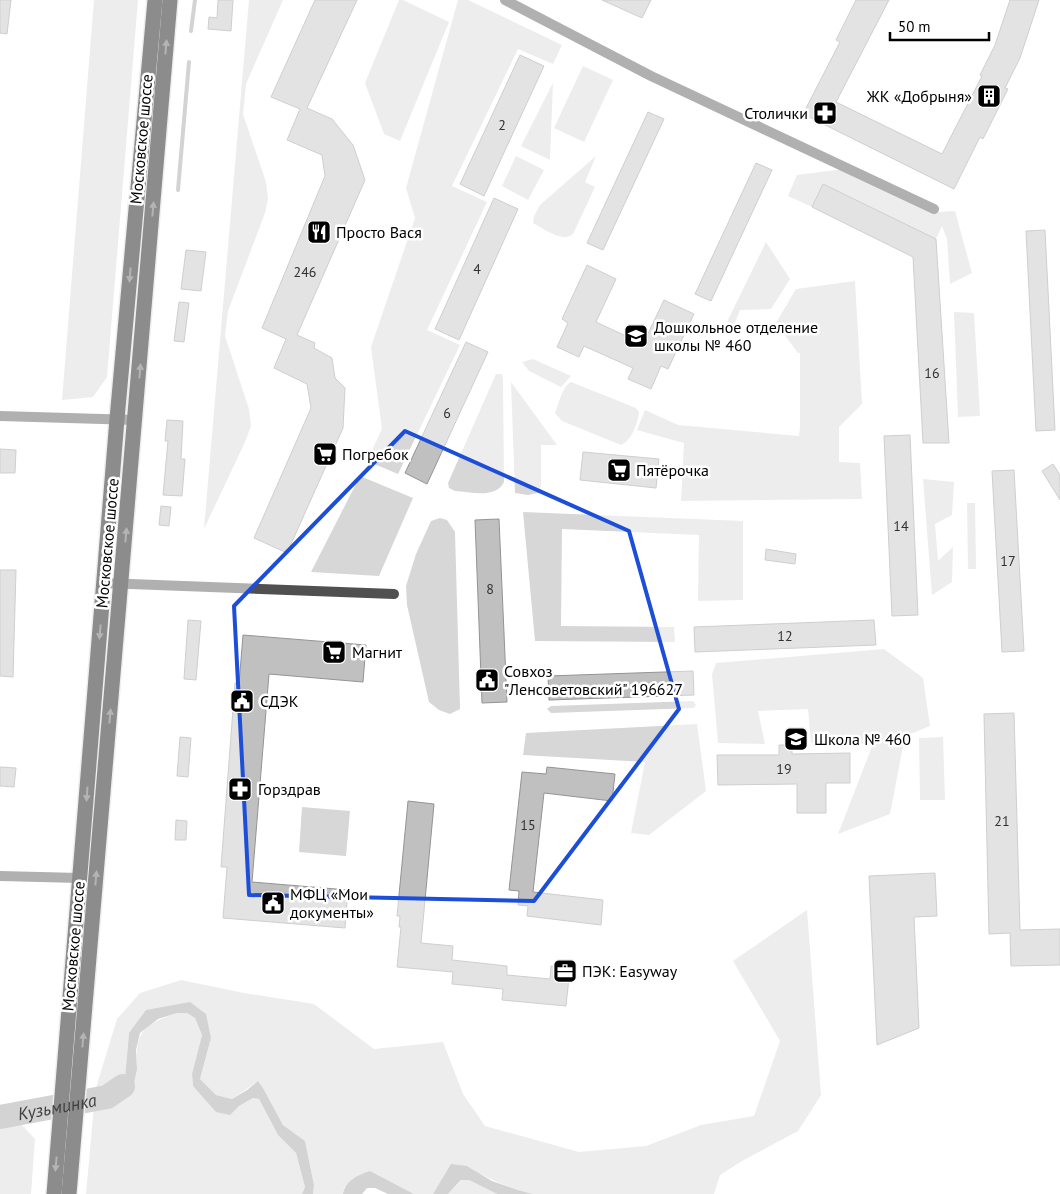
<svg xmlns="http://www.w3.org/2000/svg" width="1060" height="1194" viewBox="0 0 1060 1194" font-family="'PT Sans',sans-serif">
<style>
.green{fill:#d7d7d7}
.water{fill:#9e9e9e}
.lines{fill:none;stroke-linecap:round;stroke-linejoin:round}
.stream{stroke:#9e9e9e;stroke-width:4}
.river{stroke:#9e9e9e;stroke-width:24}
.building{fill:#c0c0c0;stroke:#949494}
.highway-casing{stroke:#dbdbdb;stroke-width:18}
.street{stroke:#505050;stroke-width:10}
.highway{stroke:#000;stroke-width:15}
.oneway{fill:#595959}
.marked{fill:none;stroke:#1d4ed8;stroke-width:4;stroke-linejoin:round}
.labels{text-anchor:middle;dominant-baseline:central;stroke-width:5;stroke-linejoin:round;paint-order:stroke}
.number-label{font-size:14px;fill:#303030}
.poi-label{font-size:16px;fill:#000;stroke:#fff;text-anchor:start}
.street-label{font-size:16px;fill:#000;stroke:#fff}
.water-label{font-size:18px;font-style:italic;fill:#3f3f3f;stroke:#fff}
</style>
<rect width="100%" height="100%" fill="#fff"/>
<g class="green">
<path d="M 94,0 L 138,0 L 107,377 L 93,397 L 62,400 Z"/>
<path d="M 249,0 L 283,0 L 246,84 L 243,114 L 266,182 L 268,199 L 265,213 L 228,311 L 225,336 L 249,409 L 251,426 L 245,442 L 204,529 Z"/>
<path d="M 399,0 L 403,0 L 449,22 L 400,141 L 384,134 L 365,83 Z"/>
<path d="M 458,0 L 468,0 L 562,45 L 553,64 L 518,49 L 452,186 L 487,202 L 427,330 L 460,345 L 398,474 L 367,461 L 382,429 L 371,347 L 415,218 L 406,188 Z"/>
<path d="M 583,66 L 613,80 L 584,142 L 554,128 Z"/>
<path d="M 553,83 L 550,160 L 521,146 Z"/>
<path d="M 516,156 L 544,170 L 528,200 L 502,186 Z"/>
<path d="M 596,156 L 585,182 L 595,187 L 573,234 C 563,243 544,229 533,223 L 534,216 L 540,205 Z"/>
<path d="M 844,169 L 936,212 L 955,211 L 972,273 L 950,284 L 947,239 L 942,226 L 936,239 L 823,184 L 812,207 L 788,196 L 797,175 Z"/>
<path d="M 766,242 L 790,279 L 771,309 L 740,310 L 734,325 L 727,322 Z"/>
<path d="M 855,281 L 862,404 L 839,427 L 839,462 L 860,463 L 862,499 L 681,501 L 684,443 L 637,430 L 645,410 L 678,425 L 799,436 L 800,427 L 800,353 L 798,353 L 776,323 L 796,289 Z"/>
<path d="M 954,312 L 974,313 L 980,416 L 958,417 Z"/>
<path d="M 533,359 L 571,376 L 561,387 L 529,371 L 522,362 Z"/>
<path d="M 496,374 L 502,374 L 503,379 L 504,482 C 496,499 471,492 455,491 L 449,488 L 448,483 Z"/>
<path d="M 511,382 L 557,445 L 541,445 L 541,486 L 538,493 L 528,495 L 515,493 Z"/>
<path d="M 571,382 L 636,408 L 639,412 C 638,422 632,441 621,445 L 562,421 L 555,413 C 559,403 562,387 571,382 Z"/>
<path d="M 360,476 L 413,498 L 379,576 L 311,572 Z"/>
<path d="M 923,479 L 954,482 L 952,515 L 935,524 L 938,561 L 953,547 L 952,582 L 932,595 Z"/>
<path d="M 967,503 L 975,503 L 976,569 L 968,569 Z"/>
<path d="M 523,512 L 743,521 L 743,600 L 698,601 L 699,535 L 562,529 L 561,626 L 674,627 L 675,642 L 535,641 Z"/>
<path d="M 440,518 L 447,520 L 455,532 L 460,709 L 450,714 L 439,710 L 429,702 L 407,605 L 406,586 L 416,554 L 431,521 Z"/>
<path d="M 884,649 L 923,678 L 930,726 L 905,736 L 890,814 L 838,834 L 873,744 L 811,743 L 808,709 L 758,711 L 765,744 L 718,743 L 712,674 L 716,663 Z"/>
<path d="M 693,701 L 696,705 L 694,708 L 551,713 L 547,709 L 551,706 Z"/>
<path d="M 697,724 L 706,791 L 649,835 L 631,833 L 645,762 L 523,755 L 526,733 Z"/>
<path d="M 943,737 L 945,800 L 920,800 L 919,738 Z"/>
<path d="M 302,807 L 350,811 L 346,856 L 299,852 Z"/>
<path d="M 807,910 L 821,1095 L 798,1131 L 742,1161 L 720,1175 L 714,1194 L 533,1194 C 509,1188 488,1179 467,1166 L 439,1186 L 433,1194 L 414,1194 L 370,1171 L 344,1188 L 343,1194 L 313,1194 L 314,1185 L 305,1141 L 283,1125 L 263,1088 L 258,1081 L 232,1099 L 216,1095 L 200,1079 L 211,1038 L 190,1002 L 129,1033 L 125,1078 L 107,1092 L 95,1091 L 117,1019 L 140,993 L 181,980 L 244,993 L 314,1004 L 374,1049 L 443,1042 L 463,1094 L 485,1126 L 579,1152 L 646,1146 L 701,1125 L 754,1116 L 780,1041 L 733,961 Z"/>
<path d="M 177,1013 L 187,1013 L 195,1018 L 202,1035 L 192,1074 L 193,1086 L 239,1106 L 253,1098 L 259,1099 L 278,1135 L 296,1153 L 305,1187 L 302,1194 L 86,1194 L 94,1106 L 110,1102 L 137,1069 C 135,1032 142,1025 177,1013 Z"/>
<path d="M 19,1122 L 35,1139 L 31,1194 L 0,1194 L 0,1125 Z"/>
<path d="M 462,1180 L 469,1180 L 497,1194 L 448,1194 Z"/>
</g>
<g class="water">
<path d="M 190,1002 L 206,1014 L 211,1038 L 200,1079 L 216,1095 L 232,1099 L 247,1090 L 258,1081 L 263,1088 L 283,1125 L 305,1141 L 314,1185 L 313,1194 L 302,1194 L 305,1187 L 296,1153 L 278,1135 L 259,1099 L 253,1098 L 239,1106 L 230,1115 L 216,1112 L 193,1086 L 192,1074 L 202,1035 L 195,1018 L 187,1013 L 177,1013 L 158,1019 L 140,1033 L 136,1050 L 137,1069 L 133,1088 L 110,1102 L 94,1106 L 95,1091 L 107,1092 L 125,1078 L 129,1033 L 146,1010 Z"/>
<path d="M 451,1164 L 467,1166 L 492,1181 L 518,1190 L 533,1194 L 497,1194 L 469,1180 L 461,1180 L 448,1194 L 433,1194 Z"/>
<path d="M 370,1171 L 414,1194 L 388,1194 L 375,1188 L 367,1188 L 362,1194 L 343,1194 C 345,1181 358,1175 370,1171 Z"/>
</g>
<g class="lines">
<g class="stream">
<path d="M 191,31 L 195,0"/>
<path d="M 178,190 L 189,62"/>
</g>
<path class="river" id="s1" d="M 0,1117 L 107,1097 L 123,1086"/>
</g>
<g class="building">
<path d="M 0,0 L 11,0 L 7,34 L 0,33 Z"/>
<path d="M 218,0 L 233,0 L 231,31 L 208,29 L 209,17 L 217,18 Z"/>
<path d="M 315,0 L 357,0 L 307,108 L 332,119 L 353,145 L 365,180 L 297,335 L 315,343 L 314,348 L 332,358 L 335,378 L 345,388 L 343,428 L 287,553 L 254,538 L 311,408 L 307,384 L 274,368 L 286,339 L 262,328 L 325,176 L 322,155 L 287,140 L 300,109 L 271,97 Z"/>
<path d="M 602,0 L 651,0 L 642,18 Z"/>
<path d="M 856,0 L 889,0 L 836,102 L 942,154 L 982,76 L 980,75 L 995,45 L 1010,0 L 1039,0 L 1020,58 L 1005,88 L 1008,89 L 983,139 L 980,137 L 954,189 L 803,114 L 840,42 L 836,40 Z"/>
<path d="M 520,55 L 544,66 L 484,196 L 460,184 Z"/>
<path d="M 648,112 L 664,119 L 603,250 L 587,243 Z"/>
<path d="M 756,163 L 772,170 L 711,301 L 695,294 Z"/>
<path d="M 823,184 L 936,239 L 949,443 L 923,443 L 913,257 L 812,207 Z"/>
<path d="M 494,198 L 518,209 L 459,340 L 435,329 Z"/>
<path d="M 1045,230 L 1055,430 L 1036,431 L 1026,231 Z"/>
<path d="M 186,250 L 206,252 L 201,291 L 181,289 Z"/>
<path d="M 587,265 L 616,279 L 596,322 L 643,344 L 664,300 L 694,314 L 668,369 L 661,366 L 651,389 L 628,379 L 633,368 L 584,346 L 579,357 L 557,347 L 568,323 L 562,319 Z"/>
<path d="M 179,302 L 189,303 L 184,342 L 174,341 Z"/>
<path d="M 466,342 L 488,352 L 427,484 L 405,473 Z"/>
<path d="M 167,420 L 183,421 L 181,459 L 185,459 L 182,496 L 163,495 L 168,441 L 165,441 Z"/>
<path d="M 910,435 L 918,615 L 892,616 L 884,436 Z"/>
<path d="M 0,449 L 16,450 L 15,473 L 0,473 Z"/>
<path d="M 583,452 L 659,459 L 656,488 L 580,480 Z"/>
<path d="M 1053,464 L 1060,475 L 1060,500 L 1042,471 Z"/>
<path d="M 1014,470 L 1024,651 L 1002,652 L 992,471 Z"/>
<path d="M 161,506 L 171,507 L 169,526 L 159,525 Z"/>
<path d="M 499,519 L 507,702 L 482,703 L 475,520 Z"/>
<path d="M 766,549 L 796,554 L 795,564 L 765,560 Z"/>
<path d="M 0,570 L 16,570 L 13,677 L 0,676 Z"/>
<path d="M 188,620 L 201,621 L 196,680 L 184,679 Z"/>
<path d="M 874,620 L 876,645 L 695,652 L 694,627 Z"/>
<path d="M 243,635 L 366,645 L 363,682 L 269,674 L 252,882 L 348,890 L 345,928 L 223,918 L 227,867 L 221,867 L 235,683 L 239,684 Z"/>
<path d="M 693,671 L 694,695 L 549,700 L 548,676 Z"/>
<path d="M 1014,713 L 1020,930 L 1060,929 L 1060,965 L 1011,966 L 1010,933 L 989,934 L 984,714 Z"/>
<path d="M 180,737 L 191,738 L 188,777 L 177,776 Z"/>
<path d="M 779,745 L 792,745 L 792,754 L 850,753 L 850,783 L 826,783 L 826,813 L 797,813 L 797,784 L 718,785 L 717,755 L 779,755 Z"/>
<path d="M 0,767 L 16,768 L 14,787 L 0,786 Z"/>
<path d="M 547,767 L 615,774 L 612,801 L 544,793 L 533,892 L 603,900 L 601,925 L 527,916 L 528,906 L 518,905 L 519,891 L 509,890 L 522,772 L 546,774 Z"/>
<path d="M 408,801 L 434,804 L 421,943 L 453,946 L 452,960 L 507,966 L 507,975 L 550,979 L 551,966 L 570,968 L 566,1006 L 502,1000 L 503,989 L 452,984 L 453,972 L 397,967 L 401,927 L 399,927 L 400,916 L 397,916 Z"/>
<path d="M 176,820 L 187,821 L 186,840 L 175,840 Z"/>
<path d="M 935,873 L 937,916 L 914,917 L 919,1028 L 877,1045 L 869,876 Z"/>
</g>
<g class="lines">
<g class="highway-casing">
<g id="highway">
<path d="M 54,1194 L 117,419 L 155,0"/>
<path d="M 69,1194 L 170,0"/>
</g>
</g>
<g class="street">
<path d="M 505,0 L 651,76 L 934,209"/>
<path d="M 0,416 L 136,420"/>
<path d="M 104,583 L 394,594"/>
<path d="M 0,876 L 80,878"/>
</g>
<use href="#highway" class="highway"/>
</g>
<defs><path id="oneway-solid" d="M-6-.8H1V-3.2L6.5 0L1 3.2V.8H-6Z" transform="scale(1.25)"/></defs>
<g class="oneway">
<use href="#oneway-solid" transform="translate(166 47) rotate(-85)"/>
<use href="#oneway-solid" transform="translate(153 209) rotate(-85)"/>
<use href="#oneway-solid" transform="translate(130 275) rotate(95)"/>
<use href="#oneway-solid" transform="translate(140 371) rotate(-85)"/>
<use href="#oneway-solid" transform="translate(126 535) rotate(-85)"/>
<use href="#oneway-solid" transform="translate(100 632) rotate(95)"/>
<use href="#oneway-solid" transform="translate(110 716) rotate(-85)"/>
<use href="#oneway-solid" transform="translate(87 794) rotate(94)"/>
<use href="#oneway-solid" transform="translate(96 878) rotate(-85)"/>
<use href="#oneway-solid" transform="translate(83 1040) rotate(-85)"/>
<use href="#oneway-solid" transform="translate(56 1164) rotate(95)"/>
</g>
<path d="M0 0H1060V1194H0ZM 405,431 L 629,531 L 679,709 L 534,901 L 249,895 L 234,606 Z" fill="#fff" fill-opacity=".55" fill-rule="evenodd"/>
<path class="marked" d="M 405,431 L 629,531 L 679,709 L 534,901 L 249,895 L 234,606 Z"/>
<defs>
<g id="building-square" transform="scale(1.25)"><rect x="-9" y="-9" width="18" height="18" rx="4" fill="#000" stroke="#fff"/><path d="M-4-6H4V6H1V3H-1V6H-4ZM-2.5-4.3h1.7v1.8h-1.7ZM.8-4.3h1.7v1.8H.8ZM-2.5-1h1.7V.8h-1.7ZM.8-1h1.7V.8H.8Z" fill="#fff"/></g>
<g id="pharmacy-square" transform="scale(1.25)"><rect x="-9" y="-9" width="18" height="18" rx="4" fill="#000" stroke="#fff"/><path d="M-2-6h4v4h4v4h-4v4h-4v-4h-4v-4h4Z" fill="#fff"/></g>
<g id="restaurant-square" transform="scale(1.25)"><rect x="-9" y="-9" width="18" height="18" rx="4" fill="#000" stroke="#fff"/><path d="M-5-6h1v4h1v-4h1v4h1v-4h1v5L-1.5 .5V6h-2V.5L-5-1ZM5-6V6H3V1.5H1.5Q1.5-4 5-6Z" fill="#fff"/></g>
<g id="school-square" transform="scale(1.25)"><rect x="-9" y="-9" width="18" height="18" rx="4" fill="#000" stroke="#fff"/><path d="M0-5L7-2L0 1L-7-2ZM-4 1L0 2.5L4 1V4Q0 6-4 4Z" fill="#fff"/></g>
<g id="supermarket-square" transform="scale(1.25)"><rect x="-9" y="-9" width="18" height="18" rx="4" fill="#000" stroke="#fff"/><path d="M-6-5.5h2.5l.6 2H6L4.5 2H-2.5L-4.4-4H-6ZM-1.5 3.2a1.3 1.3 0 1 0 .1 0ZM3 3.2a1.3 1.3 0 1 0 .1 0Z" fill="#fff"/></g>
<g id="civic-square" transform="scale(1.25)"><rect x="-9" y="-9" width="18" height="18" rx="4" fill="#000" stroke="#fff"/><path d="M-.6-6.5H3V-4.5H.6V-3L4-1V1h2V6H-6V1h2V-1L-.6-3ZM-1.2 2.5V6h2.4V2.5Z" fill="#fff"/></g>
<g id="office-square" transform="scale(1.25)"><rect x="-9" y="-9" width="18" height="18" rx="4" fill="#000" stroke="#fff"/><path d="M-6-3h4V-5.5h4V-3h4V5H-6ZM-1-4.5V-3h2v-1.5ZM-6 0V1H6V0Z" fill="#fff"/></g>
</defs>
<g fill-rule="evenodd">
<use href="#building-square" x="989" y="96"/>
<use href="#pharmacy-square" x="825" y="113"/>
<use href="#restaurant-square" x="319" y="232"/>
<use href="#school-square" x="636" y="336"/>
<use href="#supermarket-square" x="325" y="454"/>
<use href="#supermarket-square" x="619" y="470"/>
<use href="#supermarket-square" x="334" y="652"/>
<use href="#civic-square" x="487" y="680"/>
<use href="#civic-square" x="242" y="701"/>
<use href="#school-square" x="796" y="739"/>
<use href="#pharmacy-square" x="240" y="789"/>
<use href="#civic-square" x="273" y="903"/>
<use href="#office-square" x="565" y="971"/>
</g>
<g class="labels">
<g class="number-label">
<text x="502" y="125">2</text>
<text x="477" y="269">4</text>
<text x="305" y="272">246</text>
<text x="932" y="373">16</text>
<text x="447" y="413">6</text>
<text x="901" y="526">14</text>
<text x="1008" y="561">17</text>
<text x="490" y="589">8</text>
<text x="785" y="636">12</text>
<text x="784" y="769">19</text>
<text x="1002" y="821">21</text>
<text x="528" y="825">15</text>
</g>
<g class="poi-label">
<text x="972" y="96" text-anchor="end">ЖК «Добрыня»</text>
<text x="808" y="113" text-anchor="end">Столички</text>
<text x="336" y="232">Просто Вася</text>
<text x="654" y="327">Дошкольное отделение<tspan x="654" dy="18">школы № 460</tspan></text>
<text x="342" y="454">Погребок</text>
<text x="636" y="470">Пятёрочка</text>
<text x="352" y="652">Магнит</text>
<text x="504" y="671">Совхоз<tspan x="504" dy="18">"Ленсоветовский" 196627</tspan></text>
<text x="260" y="701">СДЭК</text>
<text x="814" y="739">Школа № 460</text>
<text x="258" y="789">Горздрав</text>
<text x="290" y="894">МФЦ «Мои<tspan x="290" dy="18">документы»</tspan></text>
<text x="582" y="971">ПЭК: Easyway</text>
</g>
<g class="street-label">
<text transform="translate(141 139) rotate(-85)">Московское шоссе</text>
<text transform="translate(107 543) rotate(-85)">Московское шоссе</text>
<text transform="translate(73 946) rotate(-85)">Московское шоссе</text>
</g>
<g class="water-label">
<text stroke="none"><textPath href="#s1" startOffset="58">Кузьминка</textPath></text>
</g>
</g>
<path d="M890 32v8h99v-8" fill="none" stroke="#000000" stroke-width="2.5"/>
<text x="898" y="32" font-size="15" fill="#000000" stroke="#ffffff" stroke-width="4" paint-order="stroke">50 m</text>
</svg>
